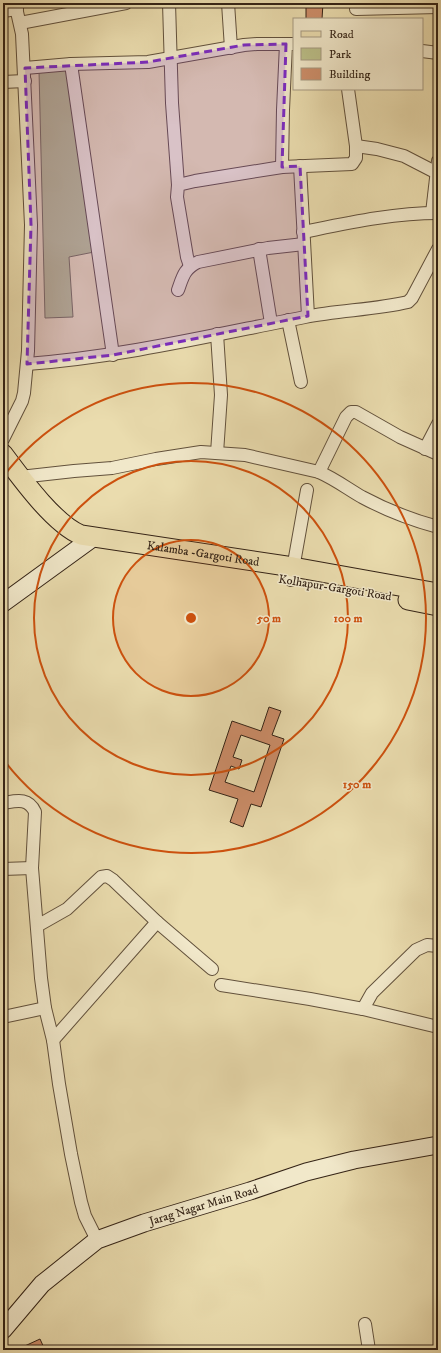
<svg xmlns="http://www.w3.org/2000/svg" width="441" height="1353" viewBox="0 0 441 1353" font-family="'IM FELL DW Pica',serif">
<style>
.green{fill:#bbbf88;stroke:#78714f}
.building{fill:#cd8e6a;stroke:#342316;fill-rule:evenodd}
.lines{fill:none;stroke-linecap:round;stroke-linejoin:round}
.street-casing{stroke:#62513c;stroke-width:14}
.secondary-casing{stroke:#342316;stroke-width:19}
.primary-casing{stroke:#342316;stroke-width:21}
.street{stroke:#f1e8ca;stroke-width:12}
.secondary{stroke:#f1e8ca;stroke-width:17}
.primary{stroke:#eadcae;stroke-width:19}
.marked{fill:#7b2cbf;fill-opacity:0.2;stroke:#7b2cbf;stroke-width:3;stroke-dasharray:8 5;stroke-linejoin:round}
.ring{fill:none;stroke:#cd510e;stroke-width:2}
.labels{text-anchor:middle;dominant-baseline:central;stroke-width:3;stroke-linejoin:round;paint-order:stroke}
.street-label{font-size:12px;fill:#342316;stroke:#f1e8ca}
.centre{fill:#cd510e;stroke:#f1e8ca;stroke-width:2}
.ring-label{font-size:12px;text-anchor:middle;font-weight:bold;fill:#cd510e;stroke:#f1e8ca;stroke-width:3;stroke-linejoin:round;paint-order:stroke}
</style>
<rect width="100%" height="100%" fill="#eadcae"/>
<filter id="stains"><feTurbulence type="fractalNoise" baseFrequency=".005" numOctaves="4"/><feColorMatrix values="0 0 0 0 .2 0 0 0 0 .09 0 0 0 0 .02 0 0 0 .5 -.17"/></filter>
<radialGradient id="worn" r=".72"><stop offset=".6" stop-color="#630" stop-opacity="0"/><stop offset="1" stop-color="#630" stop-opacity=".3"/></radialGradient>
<path class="green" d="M 69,68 L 94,252 L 69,257 L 73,317 L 45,318 L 39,71 Z"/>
<g class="building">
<path d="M 306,3 L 323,3 L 322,19 L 306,19 Z"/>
<path d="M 269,707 L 281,711 L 272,735 L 284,739 L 261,807 L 251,804 L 243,827 L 230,822 L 238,799 L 209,790 L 232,721 L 261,731 ZM 241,735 L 270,745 L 254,792 L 225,782 L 231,766 L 239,769 L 242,760 L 233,757 Z"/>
<path d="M 40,1339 L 45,1350 L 16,1350 Z"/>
</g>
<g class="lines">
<g class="street-casing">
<g id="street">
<path d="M 169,3 L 172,103 L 178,185"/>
<path d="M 228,3 L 231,48"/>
<path d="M 356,9 L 438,7"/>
<path d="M 3,11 L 17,9"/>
<path d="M 20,23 L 126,3"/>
<path d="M 422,51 L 438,53"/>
<path d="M 71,64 L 113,355"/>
<path d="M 25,68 L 71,64 L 148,62 L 244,45 L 257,44 L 294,44"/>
<path d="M 3,82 L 25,81"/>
<path d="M 356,146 L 377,149 L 404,156 L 437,173"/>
<path d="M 300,166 L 308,316"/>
<path d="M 282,167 L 283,110 L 286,44"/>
<path d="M 432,213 L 438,161"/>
<path d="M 303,232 C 348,223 393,213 438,213"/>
<path d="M 259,249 L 271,323"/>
<path d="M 190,266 L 187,257 L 177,197 L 178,185 L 195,181 L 282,167 L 352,164 L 356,158 L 356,146 L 348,89"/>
<path d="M 178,290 C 183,276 184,269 198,262 L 268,248 L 304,244"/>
<path d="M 288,320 L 301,382"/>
<path d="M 27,364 C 121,357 213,335 305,317 C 339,310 374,310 408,302 L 412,298 L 438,249"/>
<path d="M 3,439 L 22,401 L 24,393 L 28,351 L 31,225 L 22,34 L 15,3"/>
<path d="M 425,449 L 438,424"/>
<path d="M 217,453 L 221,395 L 217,334"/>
<path d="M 319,472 L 346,417 L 351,412 L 356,412 L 400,437 L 438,454"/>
<path d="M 20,477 L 74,471 L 112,468 L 156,459 L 201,452 L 245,455 L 319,472 C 335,479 348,489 362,497 C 386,510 412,520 438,527"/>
<path d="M 291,580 L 307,490"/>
<path d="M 3,803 C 16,801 28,797 35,812 L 32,868 L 41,978 L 45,1008 L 53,1040 L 59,1084 L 71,1154 L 81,1202 L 85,1216 L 97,1240"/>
<path d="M 3,869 L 32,868"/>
<path d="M 37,926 L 67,909 L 101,877 L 107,876 L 113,880 L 157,922 L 212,969"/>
<path d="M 221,985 L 310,999 L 363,1009 L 438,1027"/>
<path d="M 363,1009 L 372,993 L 416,950 L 427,945 L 438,946"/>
<path d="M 3,1017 L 45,1008"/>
<path d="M 53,1040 L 157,922"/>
<path d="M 365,1324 L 369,1350"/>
</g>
</g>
<g class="secondary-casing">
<g id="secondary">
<path d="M 3,603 L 94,537"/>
<path id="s1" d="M 3,1330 L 42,1284 L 97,1240 L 144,1223 L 250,1191 L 306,1172 L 354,1160 L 438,1145"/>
</g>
</g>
<g class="primary-casing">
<g id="primary">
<path id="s2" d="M 3,454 C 21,478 54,524 81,535 L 293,567 L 438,593"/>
<path d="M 408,600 L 438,606"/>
</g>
</g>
<use href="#street" class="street"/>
<use href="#secondary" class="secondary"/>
<use href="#primary" class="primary"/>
</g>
<path class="marked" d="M 286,44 L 282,167 L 300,166 L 308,316 L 113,355 L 27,364 L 31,225 L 25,68 L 148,62 L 244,45 Z"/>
<circle cx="191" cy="618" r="78" fill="#cd510e" fill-opacity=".12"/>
<g class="ring">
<circle cx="191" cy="618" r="78"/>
<circle cx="191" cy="618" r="157"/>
<path d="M3 477A235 235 0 1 1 3 759"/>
</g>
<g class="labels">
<g class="street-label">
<text stroke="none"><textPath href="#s2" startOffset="237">Kalamba -Gargoti Road</textPath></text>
<text transform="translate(335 588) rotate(9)">Kolhapur-Gargoti Road</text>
<text stroke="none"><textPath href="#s1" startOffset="243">Jarag Nagar Main Road</textPath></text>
</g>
</g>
<circle cx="191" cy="618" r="6" class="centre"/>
<g class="ring-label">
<text x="269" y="622">50 m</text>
<text x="348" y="622">100 m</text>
<text x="357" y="788">150 m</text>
</g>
<rect width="441" height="1353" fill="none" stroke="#eadcae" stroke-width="16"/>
<rect x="4" y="4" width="433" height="1345" fill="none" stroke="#342316" stroke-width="2"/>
<rect x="8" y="8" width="425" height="1337" fill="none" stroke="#342316"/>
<rect x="293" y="18" width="130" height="72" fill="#f1e8ca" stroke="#a59982"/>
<rect x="301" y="31" width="20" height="6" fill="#eadcae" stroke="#a59982"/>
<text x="329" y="38" font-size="12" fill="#342316">Road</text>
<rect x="301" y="48" width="20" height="12" fill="#bbbf88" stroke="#a59982"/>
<text x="329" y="58" font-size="12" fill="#342316">Park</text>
<rect x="301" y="68" width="20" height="12" fill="#cd8e6a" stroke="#a59982"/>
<text x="329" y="78" font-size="12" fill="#342316">Building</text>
<rect width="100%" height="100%" filter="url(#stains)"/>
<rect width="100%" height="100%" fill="url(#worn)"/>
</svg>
